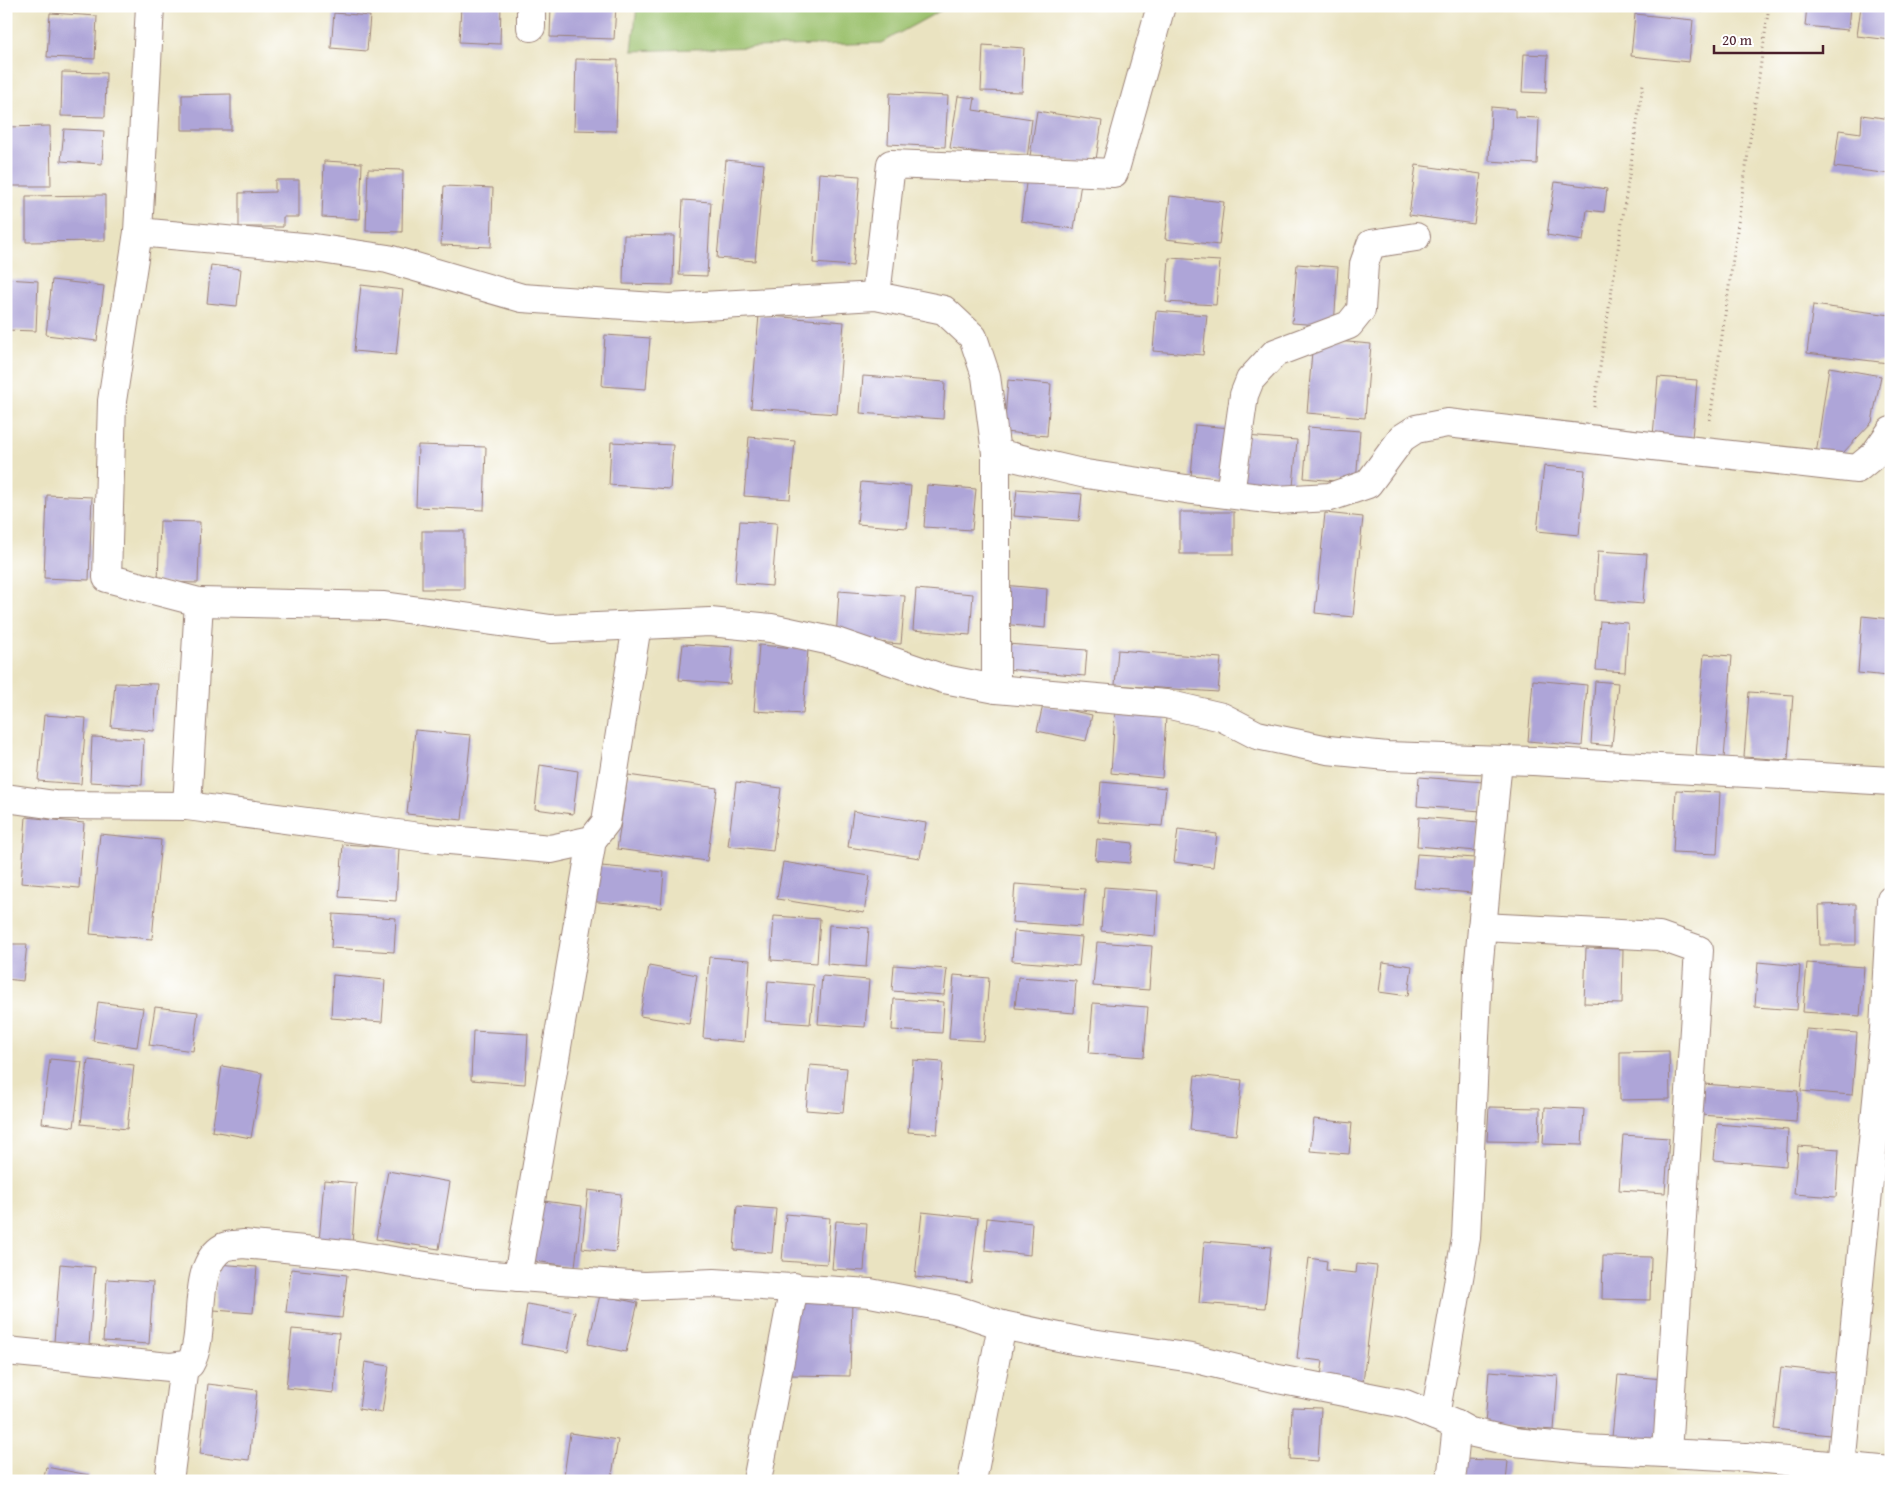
<svg xmlns="http://www.w3.org/2000/svg" width="1897" height="1487" viewBox="0 0 1897 1487" font-family="'Gentium Book Plus',serif">
<style>
.green{fill:#9ac06b;stroke:#72704b}
.building{fill:#aea5d8}
.lines{fill:none;stroke-linecap:round;stroke-linejoin:round}
.minor-casing{stroke:#9a8176;stroke-width:30}
.path{stroke:#9a8176;stroke-width:3;stroke-dasharray:1 4;stroke-linecap:butt}
.minor{stroke:#fff;stroke-width:28}
</style>
<rect width="100%" height="100%" fill="#fff"/>
<filter id="ink" filterUnits="userSpaceOnUse"><feTurbulence type="fractalNoise" baseFrequency=".02" numOctaves="2"/><feDisplacementMap in="SourceGraphic" scale="10" xChannelSelector="R" yChannelSelector="G"/><feConvolveMatrix kernelMatrix="1 2 1 2 8 2 1 2 1" color-interpolation-filters="sRGB"/></filter>
<filter id="wash" filterUnits="userSpaceOnUse"><feTurbulence type="fractalNoise" baseFrequency=".0096" numOctaves="4" result="noise"/><feDisplacementMap in="SourceGraphic" scale="20" xChannelSelector="R" yChannelSelector="G"/><feGaussianBlur stdDeviation="1.12" result="paint"/><feColorMatrix in="noise" values="0 0 0 0 0 0 0 0 0 0 0 0 0 0 0 0 0 1.4 0 .05"/><feComposite in="paint" operator="in"/></filter>
<g filter="url(#wash)">
<rect width="100%" height="100%" fill="#eae3c1"/>
<path class="green" d="M 637,6 L 949,6 L 881,43 L 632,51 Z"/>
<g id="blocks">
<g class="building">
<path d="M 461,6 L 501,6 L 500,44 L 459,42 Z"/>
<path d="M 551,6 L 616,6 L 614,39 L 550,37 Z"/>
<path d="M 1666,6 L 1704,6 L 1703,12 Z"/>
<path d="M 1807,6 L 1850,6 L 1848,30 L 1805,26 Z"/>
<path d="M 1861,6 L 1891,6 L 1891,40 L 1857,36 Z"/>
<path d="M 50,13 L 97,16 L 95,59 L 47,57 Z"/>
<path d="M 334,13 L 370,16 L 367,51 L 331,48 Z"/>
<path d="M 1635,14 L 1693,20 L 1689,62 L 1631,56 Z"/>
<path d="M 983,45 L 1024,48 L 1022,92 L 981,91 Z"/>
<path d="M 1524,54 L 1548,55 L 1546,93 L 1522,92 Z"/>
<path d="M 576,59 L 618,60 L 616,131 L 574,130 Z"/>
<path d="M 62,72 L 106,73 L 105,117 L 61,116 Z"/>
<path d="M 890,93 L 948,96 L 945,147 L 888,144 Z"/>
<path d="M 231,94 L 231,130 L 182,130 L 182,95 Z"/>
<path d="M 958,96 L 975,98 L 973,110 L 1032,119 L 1027,159 L 950,148 Z"/>
<path d="M 1491,107 L 1515,109 L 1515,117 L 1539,118 L 1537,164 L 1489,161 Z"/>
<path d="M 1037,111 L 1102,121 L 1095,166 L 1030,156 Z"/>
<path d="M 1862,115 L 1891,119 L 1891,174 L 1834,167 L 1839,130 L 1861,133 Z"/>
<path d="M 50,126 L 51,186 L 6,186 L 6,127 Z"/>
<path d="M 64,129 L 104,131 L 102,164 L 61,161 Z"/>
<path d="M 726,160 L 764,164 L 755,261 L 717,258 Z"/>
<path d="M 324,161 L 362,163 L 360,219 L 322,217 Z"/>
<path d="M 1416,165 L 1481,174 L 1474,224 L 1409,215 Z"/>
<path d="M 368,169 L 403,170 L 402,232 L 366,231 Z"/>
<path d="M 819,173 L 860,176 L 853,266 L 813,263 Z"/>
<path d="M 1027,176 L 1081,183 L 1074,229 L 1021,221 Z"/>
<path d="M 275,180 L 299,180 L 299,217 L 283,217 L 283,227 L 239,227 L 239,193 L 275,192 Z"/>
<path d="M 1555,182 L 1607,189 L 1604,212 L 1587,210 L 1583,241 L 1547,235 Z"/>
<path d="M 444,186 L 493,188 L 491,247 L 441,245 Z"/>
<path d="M 105,195 L 105,241 L 26,242 L 26,196 Z"/>
<path d="M 1170,196 L 1224,202 L 1219,245 L 1165,239 Z"/>
<path d="M 683,200 L 711,202 L 707,276 L 679,275 Z"/>
<path d="M 624,235 L 674,236 L 673,285 L 623,284 Z"/>
<path d="M 1169,258 L 1220,261 L 1216,305 L 1166,302 Z"/>
<path d="M 1297,264 L 1338,267 L 1334,326 L 1292,323 Z"/>
<path d="M 211,265 L 241,269 L 237,306 L 207,303 Z"/>
<path d="M 6,279 L 38,281 L 36,331 L 6,330 Z"/>
<path d="M 52,280 L 104,286 L 97,341 L 46,335 Z"/>
<path d="M 361,285 L 403,290 L 396,355 L 354,351 Z"/>
<path d="M 1813,305 L 1891,315 L 1888,363 L 1807,353 Z"/>
<path d="M 1156,311 L 1207,315 L 1203,355 L 1153,351 Z"/>
<path d="M 759,315 L 844,322 L 837,414 L 751,408 Z"/>
<path d="M 605,335 L 650,338 L 646,389 L 602,386 Z"/>
<path d="M 1313,339 L 1371,344 L 1365,418 L 1307,413 Z"/>
<path d="M 1829,367 L 1881,376 L 1872,422 L 1842,454 L 1816,454 Z"/>
<path d="M 863,376 L 945,382 L 943,419 L 860,413 Z"/>
<path d="M 1658,377 L 1697,380 L 1692,439 L 1653,436 Z"/>
<path d="M 1008,380 L 1051,384 L 1047,436 L 1004,432 Z"/>
<path d="M 1195,425 L 1231,428 L 1226,481 L 1191,478 Z"/>
<path d="M 1308,427 L 1360,431 L 1356,483 L 1304,478 Z"/>
<path d="M 1246,436 L 1297,440 L 1293,487 L 1243,484 Z"/>
<path d="M 749,437 L 795,441 L 790,499 L 744,496 Z"/>
<path d="M 611,442 L 673,445 L 670,489 L 609,485 Z"/>
<path d="M 418,445 L 486,447 L 484,510 L 416,507 Z"/>
<path d="M 1544,466 L 1585,470 L 1579,535 L 1537,531 Z"/>
<path d="M 861,482 L 911,486 L 907,528 L 857,524 Z"/>
<path d="M 927,485 L 976,489 L 972,530 L 924,527 Z"/>
<path d="M 1017,489 L 1082,494 L 1079,521 L 1014,516 Z"/>
<path d="M 47,495 L 92,497 L 89,580 L 44,578 Z"/>
<rect x="1180" y="512" width="54" height="42"/>
<path d="M 1325,513 L 1363,517 L 1353,617 L 1315,613 Z"/>
<path d="M 160,521 L 200,522 L 198,583 L 158,582 Z"/>
<path d="M 740,521 L 777,523 L 772,586 L 735,583 Z"/>
<rect x="422" y="531" width="42" height="58"/>
<path d="M 1598,551 L 1647,554 L 1643,604 L 1595,600 Z"/>
<path d="M 1003,585 L 1047,589 L 1045,628 L 1000,624 Z"/>
<path d="M 916,589 L 973,594 L 970,635 L 913,630 Z"/>
<path d="M 839,591 L 905,596 L 901,644 L 836,639 Z"/>
<path d="M 1862,616 L 1891,619 L 1888,676 L 1858,673 Z"/>
<path d="M 1600,621 L 1628,623 L 1625,672 L 1596,670 Z"/>
<path d="M 683,644 L 733,647 L 730,684 L 679,680 Z"/>
<path d="M 1007,644 L 1087,650 L 1085,676 L 1005,669 Z"/>
<path d="M 759,645 L 808,649 L 803,714 L 754,711 Z"/>
<path d="M 1118,650 L 1221,658 L 1218,692 L 1115,685 Z"/>
<path d="M 1704,654 L 1732,656 L 1724,759 L 1696,756 Z"/>
<path d="M 1533,680 L 1587,685 L 1582,746 L 1528,741 Z"/>
<path d="M 1595,681 L 1618,683 L 1612,746 L 1591,744 Z"/>
<path d="M 115,683 L 158,684 L 154,731 L 111,727 Z"/>
<path d="M 1749,692 L 1793,695 L 1788,760 L 1744,757 Z"/>
<path d="M 1043,705 L 1092,715 L 1086,741 L 1037,731 Z"/>
<path d="M 1115,712 L 1166,717 L 1162,778 L 1111,773 Z"/>
<path d="M 44,715 L 86,718 L 81,784 L 38,781 Z"/>
<path d="M 415,730 L 471,735 L 462,820 L 407,814 Z"/>
<path d="M 92,737 L 144,739 L 142,785 L 90,782 Z"/>
<path d="M 540,765 L 578,771 L 573,814 L 535,809 Z"/>
<path d="M 628,775 L 717,788 L 707,861 L 617,849 Z"/>
<path d="M 1419,777 L 1484,782 L 1481,811 L 1417,806 Z"/>
<path d="M 736,782 L 781,788 L 773,851 L 728,846 Z"/>
<path d="M 1101,782 L 1166,788 L 1162,826 L 1098,822 Z"/>
<path d="M 1676,790 L 1720,792 L 1717,854 L 1673,852 Z"/>
<path d="M 853,811 L 926,823 L 920,858 L 848,847 Z"/>
<path d="M 26,817 L 84,823 L 79,888 L 21,883 Z"/>
<path d="M 1419,817 L 1479,822 L 1477,851 L 1417,846 Z"/>
<path d="M 1178,829 L 1217,834 L 1213,867 L 1174,862 Z"/>
<path d="M 100,834 L 161,840 L 152,939 L 90,934 Z"/>
<path d="M 1097,839 L 1133,843 L 1130,863 L 1095,860 Z"/>
<path d="M 343,844 L 399,848 L 396,901 L 339,897 Z"/>
<path d="M 1417,854 L 1475,858 L 1472,893 L 1414,888 Z"/>
<path d="M 783,862 L 870,876 L 864,913 L 777,899 Z"/>
<path d="M 591,865 L 664,872 L 661,908 L 588,901 Z"/>
<path d="M 1015,884 L 1085,889 L 1082,927 L 1012,922 Z"/>
<path d="M 1104,887 L 1158,891 L 1155,936 L 1101,931 Z"/>
<path d="M 1856,904 L 1856,945 L 1820,945 L 1819,905 Z"/>
<path d="M 333,914 L 396,918 L 394,952 L 331,948 Z"/>
<path d="M 774,916 L 820,919 L 817,963 L 771,960 Z"/>
<path d="M 829,925 L 869,928 L 866,967 L 827,964 Z"/>
<path d="M 1014,931 L 1082,937 L 1079,966 L 1012,961 Z"/>
<path d="M 1097,942 L 1152,946 L 1149,990 L 1093,986 Z"/>
<path d="M 6,944 L 27,944 L 23,981 L 6,979 Z"/>
<path d="M 1586,948 L 1623,949 L 1622,1004 L 1584,1003 Z"/>
<path d="M 709,957 L 750,960 L 744,1042 L 703,1038 Z"/>
<path d="M 1383,962 L 1412,966 L 1408,996 L 1379,992 Z"/>
<path d="M 1758,962 L 1800,966 L 1797,1010 L 1755,1007 Z"/>
<path d="M 1807,963 L 1864,967 L 1860,1016 L 1803,1012 Z"/>
<path d="M 894,965 L 947,969 L 944,995 L 892,991 Z"/>
<path d="M 649,966 L 697,975 L 689,1024 L 640,1016 Z"/>
<path d="M 333,975 L 385,980 L 382,1022 L 331,1018 Z"/>
<path d="M 954,975 L 989,978 L 984,1041 L 949,1039 Z"/>
<path d="M 822,976 L 869,980 L 865,1027 L 818,1024 Z"/>
<path d="M 1018,977 L 1076,981 L 1074,1013 L 1015,1008 Z"/>
<path d="M 768,981 L 814,985 L 810,1024 L 765,1021 Z"/>
<path d="M 894,999 L 944,1002 L 942,1033 L 892,1030 Z"/>
<path d="M 98,1002 L 143,1008 L 137,1047 L 93,1041 Z"/>
<path d="M 1093,1003 L 1148,1007 L 1144,1057 L 1089,1053 Z"/>
<path d="M 155,1007 L 198,1012 L 193,1051 L 149,1045 Z"/>
<path d="M 1806,1029 L 1857,1033 L 1852,1095 L 1801,1091 Z"/>
<path d="M 473,1031 L 528,1034 L 525,1084 L 471,1080 Z"/>
<path d="M 1669,1051 L 1670,1099 L 1620,1100 L 1620,1052 Z"/>
<path d="M 50,1059 L 82,1062 L 74,1127 L 42,1123 Z"/>
<path d="M 88,1060 L 134,1065 L 127,1129 L 81,1124 Z"/>
<path d="M 913,1060 L 943,1062 L 937,1134 L 908,1132 Z"/>
<path d="M 810,1065 L 847,1068 L 843,1113 L 806,1110 Z"/>
<path d="M 222,1066 L 262,1073 L 251,1138 L 212,1131 Z"/>
<path d="M 1195,1075 L 1242,1080 L 1236,1135 L 1190,1130 Z"/>
<path d="M 1703,1084 L 1798,1091 L 1796,1122 L 1700,1115 Z"/>
<path d="M 1489,1107 L 1540,1108 L 1539,1142 L 1487,1141 Z"/>
<path d="M 1545,1107 L 1584,1109 L 1582,1145 L 1543,1144 Z"/>
<path d="M 1314,1119 L 1352,1123 L 1349,1154 L 1310,1151 Z"/>
<path d="M 1717,1124 L 1788,1130 L 1786,1166 L 1714,1160 Z"/>
<path d="M 1623,1135 L 1669,1138 L 1665,1193 L 1619,1190 Z"/>
<path d="M 1798,1146 L 1839,1149 L 1836,1197 L 1794,1194 Z"/>
<path d="M 388,1171 L 450,1182 L 439,1249 L 376,1239 Z"/>
<path d="M 324,1180 L 356,1183 L 352,1245 L 319,1242 Z"/>
<path d="M 588,1190 L 621,1194 L 616,1252 L 582,1248 Z"/>
<path d="M 536,1200 L 582,1206 L 575,1267 L 528,1260 Z"/>
<path d="M 737,1206 L 776,1209 L 772,1253 L 734,1250 Z"/>
<path d="M 922,1212 L 978,1218 L 971,1283 L 915,1277 Z"/>
<path d="M 786,1214 L 830,1218 L 827,1264 L 782,1261 Z"/>
<path d="M 987,1218 L 1032,1223 L 1030,1255 L 985,1250 Z"/>
<path d="M 836,1221 L 867,1223 L 864,1271 L 832,1269 Z"/>
<path d="M 1204,1241 L 1271,1247 L 1265,1308 L 1199,1303 Z"/>
<path d="M 1603,1256 L 1651,1257 L 1650,1300 L 1602,1299 Z"/>
<path d="M 1309,1258 L 1327,1261 L 1326,1270 L 1356,1273 L 1357,1264 L 1377,1266 L 1363,1382 L 1321,1376 L 1323,1361 L 1297,1358 Z"/>
<path d="M 60,1264 L 95,1267 L 89,1345 L 54,1342 Z"/>
<path d="M 217,1264 L 257,1267 L 253,1313 L 214,1310 Z"/>
<path d="M 291,1269 L 347,1275 L 342,1318 L 286,1312 Z"/>
<path d="M 107,1279 L 153,1282 L 149,1344 L 103,1341 Z"/>
<path d="M 600,1295 L 638,1303 L 626,1352 L 588,1344 Z"/>
<path d="M 794,1299 L 852,1301 L 850,1376 L 791,1375 Z"/>
<path d="M 527,1304 L 575,1312 L 568,1352 L 521,1344 Z"/>
<path d="M 292,1329 L 339,1333 L 334,1393 L 286,1388 Z"/>
<path d="M 365,1362 L 389,1366 L 382,1413 L 359,1409 Z"/>
<path d="M 1781,1367 L 1837,1373 L 1830,1435 L 1774,1429 Z"/>
<path d="M 1489,1371 L 1558,1376 L 1554,1430 L 1485,1425 Z"/>
<path d="M 1618,1375 L 1663,1379 L 1658,1441 L 1612,1437 Z"/>
<path d="M 208,1384 L 257,1390 L 249,1460 L 200,1454 Z"/>
<path d="M 1292,1407 L 1321,1408 L 1318,1461 L 1290,1459 Z"/>
<path d="M 570,1433 L 618,1440 L 611,1481 L 564,1476 Z"/>
<path d="M 1466,1459 L 1508,1461 L 1506,1481 L 1464,1481 Z"/>
<path d="M 46,1467 L 89,1475 L 88,1481 L 43,1481 Z"/>
</g>
</g>
</g>
<g filter="url(#ink)">
<use href="#blocks" fill-opacity="0" stroke="#9a8176" stroke-width="1"/>
<g class="lines">
<g class="minor-casing">
<g id="minor">
<path d="M 531,27 L 531,6"/>
<path d="M 138,232 L 314,248 L 388,259 L 522,298 L 669,308 L 876,296 L 944,310 L 973,337 L 986,376 L 996,453 L 996,689"/>
<path d="M 876,296 L 891,164 L 1114,173 L 1161,6"/>
<path d="M 996,453 L 1086,474 L 1186,489 L 1276,500 L 1330,497 L 1368,484 L 1402,438 L 1416,429 L 1447,423 L 1857,469 L 1874,455 L 1891,431"/>
<path d="M 1230,494 L 1244,395 L 1250,380 L 1275,353 L 1349,325 L 1361,310 L 1364,264 L 1371,244 L 1416,237"/>
<path d="M 199,602 L 384,606 L 551,629 L 710,622 L 771,628 L 836,642 L 944,679 L 996,689 L 1166,704 L 1222,717 L 1257,735 L 1328,750 L 1387,756 L 1533,761 L 1891,781"/>
<path d="M 6,798 L 55,805 L 187,806 L 199,602 L 107,578 L 112,401 L 138,232 L 150,6"/>
<path d="M 187,806 L 427,838 L 551,849 L 592,840 L 606,822 L 637,625"/>
<path d="M 1482,927 L 1659,936 L 1699,950 L 1667,1453"/>
<path d="M 518,1277 L 592,840"/>
<path d="M 6,1351 L 170,1367 L 190,1364 C 208,1333 189,1266 224,1247 C 229,1245 237,1245 243,1244 L 356,1255 L 477,1274 L 644,1286 L 714,1283 L 870,1293 L 954,1309 L 1002,1325 L 1078,1341 L 1192,1358 L 1278,1379 L 1405,1404 L 1457,1425"/>
<path d="M 1435,1416 L 1466,1238 L 1478,971 L 1498,760"/>
<path d="M 1841,1466 L 1884,1029 L 1891,900"/>
<path d="M 169,1481 L 184,1366"/>
<path d="M 757,1481 L 794,1287"/>
<path d="M 972,1481 L 1002,1325"/>
<path d="M 1451,1481 L 1457,1425 L 1470,1432 L 1514,1442 L 1584,1449 L 1745,1457 L 1891,1471"/>
</g>
</g>
<g class="path">
<path d="M 1594,407 L 1643,84"/>
<path d="M 1710,420 L 1769,6"/>
</g>
<use href="#minor" class="minor"/>
</g>
</g>
<rect width="1897" height="1487" fill="none" stroke="#fff" stroke-width="25"/>
<path d="M1714 45v8h109v-8" fill="none" stroke="#4a1f2b" stroke-width="2.5"/>
<text x="1722" y="45" font-size="15" fill="#4a1f2b" stroke="#ffffff" stroke-width="4" paint-order="stroke">20 m</text>
</svg>
